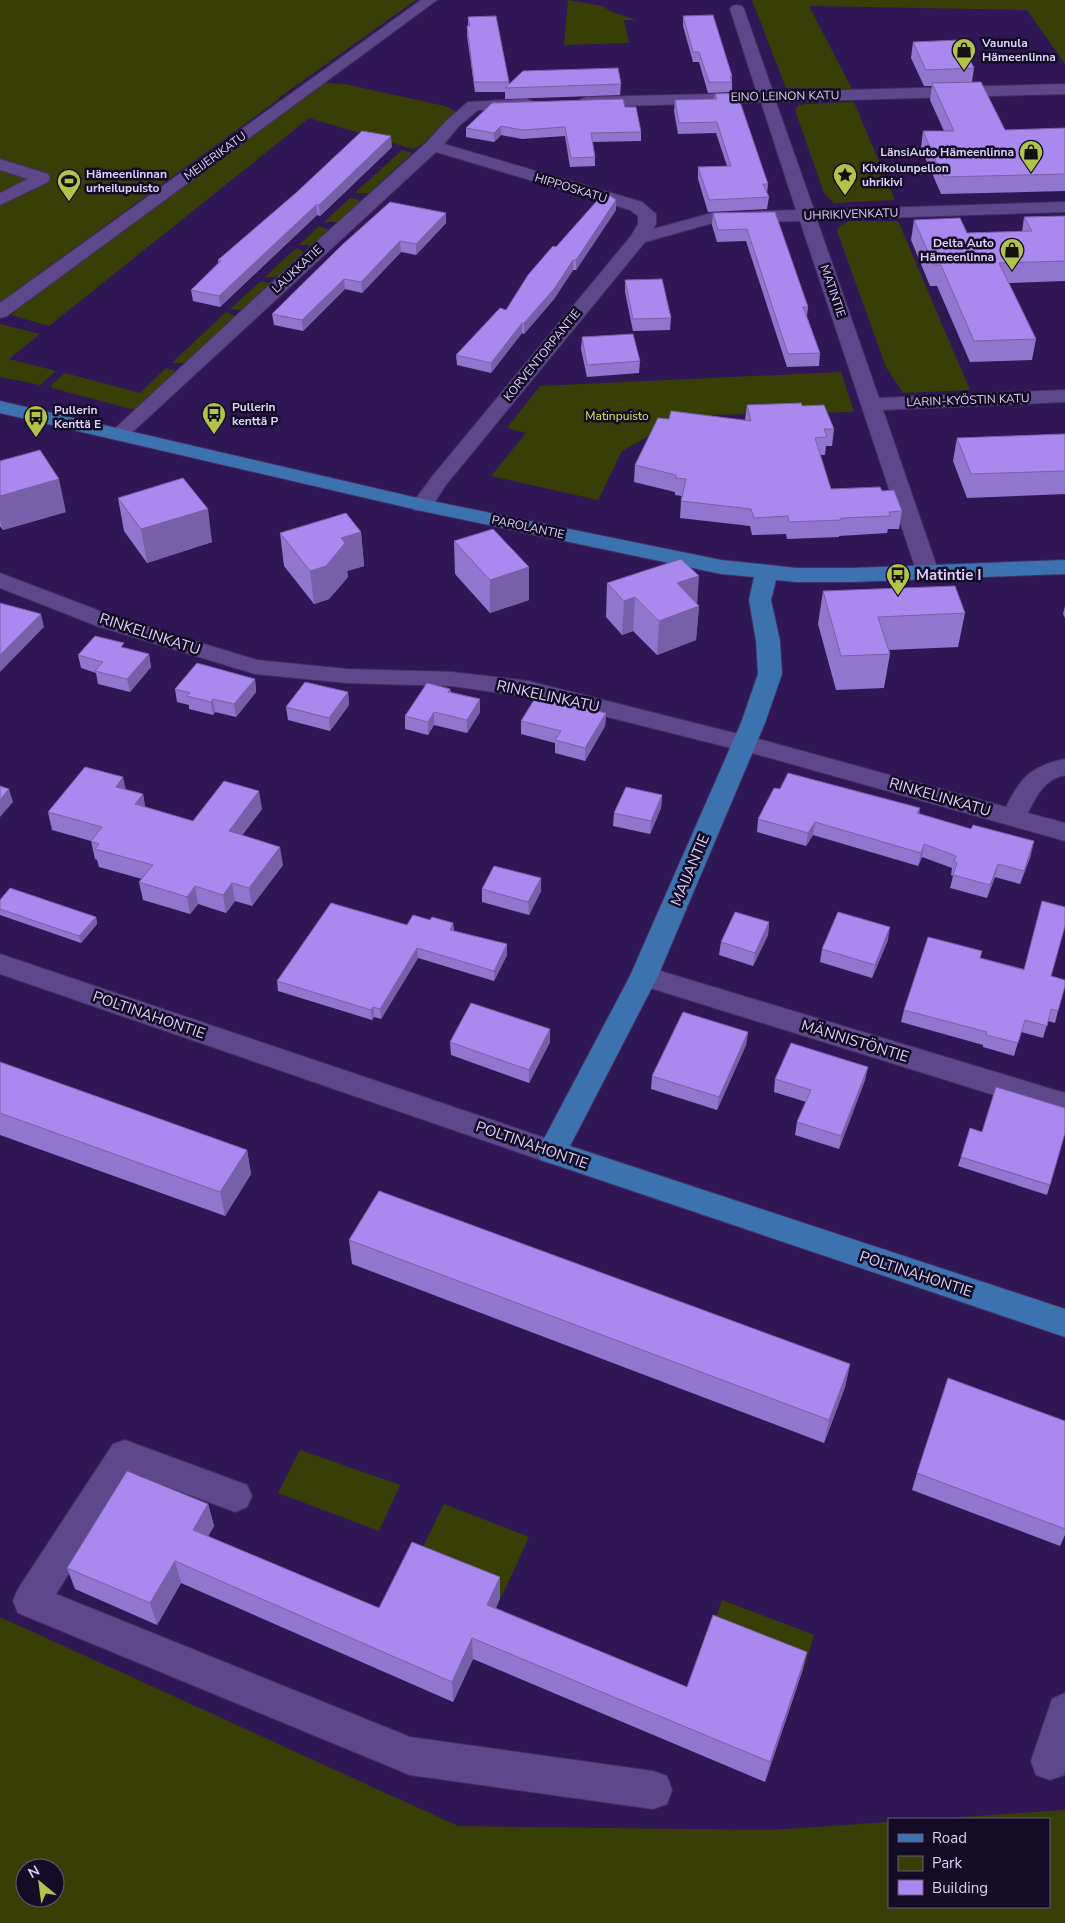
<svg xmlns="http://www.w3.org/2000/svg" width="1065" height="1923" viewBox="0 0 1065 1923" font-family="'Nunito Sans',sans-serif">
<style>
.green{fill:#383f06;fill-rule:evenodd}
.lines{fill:none;stroke-linecap:round;stroke-linejoin:round}
.minor-casing{stroke:#442e63;stroke-width:2}
.major-casing{stroke:#442e63;stroke-width:2}
.minor{fill:#5d488b;fill-rule:evenodd}
.major{fill:#3c73ae;fill-rule:evenodd}
.wall{fill:#9176ce}
.shaded-wall{fill:#7660a8}
.building{fill:#a989f0;stroke:#7660a8}
.labels{text-anchor:middle;dominant-baseline:central;stroke-width:5;stroke-linejoin:round;paint-order:stroke}
.far-poi-label{font-size:12px;font-weight:bold;fill:#dcd2f9;stroke:#140b26;text-anchor:start}
.far-street-label{font-size:12px;fill:#dcd2f9;stroke:#140b26}
.far-park-label{font-size:12px;fill:#d8ed4d;stroke:#140b26}
.poi-label{font-size:15px;font-weight:bold;fill:#dcd2f9;stroke:#140b26;text-anchor:start}
.street-label{font-size:15px;fill:#dcd2f9;stroke:#140b26}
</style>
<rect width="100%" height="100%" fill="#2f1756"/>
<g class="green">
<path d="M 0,0 L 416,0 L 280,97 L 275,102 L 0,302 Z"/>
<path d="M 568,0 L 602,6 L 612,12 L 636,20 L 624,20 L 629,43 L 564,45 Z"/>
<path d="M 752,0 L 1065,0 L 1065,64 L 1027,10 L 809,6 L 852,89 L 786,88 Z"/>
<path d="M 325,83 L 344,84 L 445,106 L 455,111 L 455,113 L 423,144 L 413,149 L 309,118 L 49,326 L 11,315 L 49,283 Z"/>
<path d="M 854,102 L 895,200 L 834,203 L 824,193 L 795,110 L 799,105 L 807,104 Z"/>
<path d="M 402,150 L 412,153 L 369,193 L 355,193 Z"/>
<path d="M 350,198 L 358,199 L 360,203 L 338,222 L 324,222 Z"/>
<path d="M 850,221 L 897,221 L 899,223 L 970,390 L 903,393 L 886,367 L 837,231 L 839,226 Z"/>
<path d="M 319,226 L 329,230 L 312,245 L 299,245 Z"/>
<path d="M 295,249 L 301,250 L 303,253 C 291,265 283,279 265,277 Z"/>
<path d="M 261,281 L 269,283 L 270,286 L 243,310 L 230,309 Z"/>
<path d="M 226,312 L 233,315 L 235,319 L 188,363 L 172,363 Z"/>
<path d="M 0,324 L 40,334 L 9,359 L 56,371 L 40,385 L 0,377 Z"/>
<path d="M 166,368 L 174,370 L 176,374 L 142,408 L 131,409 L 52,388 L 51,385 L 65,373 L 140,393 Z"/>
<path d="M 841,372 L 854,412 L 706,415 L 674,422 L 622,451 L 598,500 L 491,476 L 526,433 L 507,428 L 540,386 Z"/>
<path d="M 300,1450 L 400,1485 L 379,1531 L 278,1493 Z"/>
<path d="M 444,1504 L 529,1537 L 501,1598 L 415,1563 Z"/>
<path d="M 722,1600 L 814,1635 L 803,1671 L 710,1635 Z"/>
<path d="M 0,1617 L 458,1826 L 772,1830 L 889,1822 L 889,1907 L 1049,1907 L 1049,1819 L 932,1819 L 1065,1810 L 1065,1923 L 0,1923 ZM 25,1868 L 55,1868 L 55,1898 L 25,1898 Z"/>
</g>
<g class="lines">
<g class="minor-casing">
<g id="minor">
<path d="M 421,0 L 437,0 L 7,316 L 0,318 L 0,303 Z"/>
<path d="M 737,5 L 742,6 L 744,9 L 773,92 L 1065,84 L 1065,94 L 776,102 L 814,210 L 1065,202 L 1065,212 L 817,220 L 879,398 L 1065,390 L 1065,402 L 883,410 L 939,573 L 936,578 L 928,580 L 920,578 L 917,573 L 800,221 L 713,223 L 645,242 L 445,486 L 430,510 L 422,511 L 414,510 L 411,505 L 431,478 L 631,236 L 638,224 L 638,216 L 630,210 L 436,152 L 126,438 L 119,440 L 112,438 L 109,434 L 294,262 L 427,142 L 447,120 L 468,102 L 526,99 L 532,101 L 534,104 L 532,107 L 526,109 L 478,110 L 459,126 L 444,144 L 642,202 L 656,214 L 656,224 L 653,229 L 712,213 L 796,210 L 761,102 L 587,107 L 581,105 L 579,102 L 581,99 L 587,97 L 757,93 L 730,9 L 732,6 Z"/>
<path d="M 0,159 L 48,174 L 50,178 L 48,182 L 0,205 L 0,193 L 28,179 L 0,170 Z"/>
<path d="M 0,573 L 113,616 L 257,660 L 347,669 L 452,672 L 528,681 L 766,741 L 1006,807 C 1021,777 1031,766 1065,759 L 1065,775 C 1045,779 1036,796 1028,813 L 1065,823 L 1065,841 L 763,756 L 528,697 L 452,686 L 347,683 L 255,674 L 97,626 L 0,588 Z"/>
<path d="M 0,954 L 563,1144 L 567,1152 L 563,1160 L 552,1164 L 0,974 Z"/>
<path d="M 644,966 L 1065,1093 L 1065,1117 L 634,983 L 630,976 L 634,969 Z"/>
<path d="M 125,1440 L 247,1485 L 252,1496 L 247,1507 L 235,1512 L 132,1473 L 56,1594 L 410,1737 L 653,1771 L 667,1776 L 672,1790 L 667,1804 L 653,1809 L 410,1775 L 18,1613 L 13,1601 L 18,1589 L 113,1444 Z"/>
<path d="M 1065,1693 L 1065,1771 L 1064,1775 L 1050,1780 L 1036,1775 L 1031,1761 L 1052,1699 Z"/>
</g>
</g>
<g class="major-casing">
<path id="major" d="M 0,401 L 422,499 L 721,560 L 796,568 L 852,568 L 1065,560 L 1065,574 L 852,582 L 796,582 L 776,580 L 771,600 L 780,641 L 782,674 L 765,723 L 658,976 L 570,1146 L 1065,1309 L 1065,1337 L 541,1160 L 537,1152 L 630,976 L 741,723 L 758,674 L 756,641 L 749,600 L 754,577 L 721,574 L 422,511 L 0,413 Z"/>
</g>
<use href="#minor" class="minor"/>
<use href="#major" class="major"/>
</g>
<g class="wall">
<path d="M 683,16 L 732,76 L 732,92 L 708,93 L 699,62 L 693,62 L 683,26 Z"/>
<path d="M 468,17 L 509,82 L 509,84 L 621,84 L 620,95 L 505,99 L 505,92 L 475,92 L 467,36 L 467,26 L 468,26 Z"/>
<path d="M 913,42 L 974,68 L 972,82 L 1005,130 L 1065,128 L 1065,191 L 941,194 L 921,148 L 923,131 L 944,131 L 930,100 L 932,86 L 924,86 L 911,58 Z"/>
<path d="M 715,94 L 768,184 L 767,194 L 769,197 L 767,209 L 708,212 L 698,179 L 698,167 L 727,166 L 716,133 L 678,134 L 674,111 L 675,100 L 714,99 Z"/>
<path d="M 625,107 L 641,132 L 641,141 L 592,142 L 595,157 L 595,166 L 570,167 L 565,136 L 522,139 L 501,135 L 494,142 L 466,137 L 466,128 Z"/>
<path d="M 392,147 L 320,216 L 317,215 L 220,307 L 193,301 L 191,290 L 218,263 L 218,260 Z"/>
<path d="M 616,210 L 576,270 L 573,270 L 554,299 L 524,334 L 522,333 L 491,373 L 457,365 L 456,355 L 506,310 L 556,247 Z"/>
<path d="M 775,212 L 808,307 L 807,316 L 820,353 L 819,366 L 787,367 L 746,241 L 717,242 L 712,225 L 713,213 Z"/>
<path d="M 1065,216 L 1065,281 L 1009,283 L 1036,339 L 1032,360 L 970,362 L 937,286 L 930,286 L 911,240 L 914,220 L 967,233 L 1022,232 L 1024,217 Z"/>
<path d="M 446,223 L 416,255 L 401,252 L 362,293 L 345,289 L 303,331 L 274,325 L 272,314 L 342,245 Z"/>
<path d="M 625,280 L 671,318 L 670,330 L 633,331 L 625,292 Z"/>
<path d="M 582,337 L 640,361 L 639,373 L 587,377 L 581,349 Z"/>
<path d="M 747,405 L 802,406 L 834,429 L 832,446 L 826,446 L 825,455 L 820,455 L 831,489 L 882,491 L 902,511 L 899,529 L 888,529 L 887,533 L 839,536 L 839,537 L 787,539 L 786,534 L 752,535 L 750,526 L 680,518 L 681,501 L 682,496 L 675,495 L 675,492 L 634,482 L 635,465 L 669,419 L 745,420 Z"/>
<path d="M 1065,434 L 1065,494 L 967,498 L 953,461 L 957,438 Z"/>
<path d="M 0,461 L 66,512 L 3,530 L 0,526 Z"/>
<path d="M 118,498 L 212,542 L 147,563 L 124,531 Z"/>
<path d="M 361,532 L 364,566 L 347,571 L 348,577 L 329,599 L 314,604 L 284,566 L 280,533 Z"/>
<path d="M 454,541 L 529,567 L 529,600 L 490,613 L 455,574 Z"/>
<path d="M 607,583 L 697,604 L 699,606 L 696,640 L 657,655 L 633,631 L 622,635 L 606,617 Z"/>
<path d="M 823,591 L 965,613 L 958,647 L 889,650 L 890,654 L 884,688 L 836,690 L 818,624 Z"/>
<path d="M 1065,606 L 1065,618 L 1063,614 Z"/>
<path d="M 125,648 L 149,654 L 151,667 L 130,692 L 98,684 L 96,673 L 81,668 L 78,655 Z"/>
<path d="M 255,679 L 256,692 L 236,717 L 215,712 L 213,715 L 189,709 L 189,705 L 177,702 L 175,689 Z"/>
<path d="M 450,689 L 451,692 L 480,699 L 480,712 L 467,733 L 434,725 L 428,735 L 405,729 L 405,716 Z"/>
<path d="M 348,692 L 349,705 L 330,731 L 288,720 L 286,707 Z"/>
<path d="M 606,713 L 605,726 L 585,761 L 555,753 L 555,743 L 521,734 L 521,721 Z"/>
<path d="M 780,789 L 920,808 L 919,814 L 1031,855 L 1020,884 L 995,877 L 987,898 L 950,888 L 953,876 L 951,875 L 952,868 L 922,857 L 918,866 L 813,835 L 806,846 L 757,832 L 758,819 Z"/>
<path d="M 126,790 L 143,794 L 145,807 L 193,821 L 262,809 L 242,835 L 283,865 L 252,906 L 235,901 L 226,913 L 198,904 L 190,914 L 143,900 L 139,882 L 142,879 L 99,867 L 97,860 L 95,859 L 91,841 L 52,830 L 48,812 Z"/>
<path d="M 662,795 L 661,808 L 650,834 L 613,826 L 614,813 Z"/>
<path d="M 482,889 L 541,891 L 529,915 L 482,902 Z"/>
<path d="M 0,900 L 96,917 L 97,924 L 81,943 L 0,915 Z"/>
<path d="M 430,920 L 453,923 L 454,931 L 507,944 L 507,955 L 494,981 L 418,958 L 381,1019 L 374,1017 L 372,1020 L 278,991 L 277,981 L 407,925 Z"/>
<path d="M 769,922 L 768,935 L 753,966 L 719,955 L 721,942 Z"/>
<path d="M 888,940 L 872,978 L 820,962 L 822,949 Z"/>
<path d="M 981,958 L 1051,976 L 1058,1011 L 1055,1023 L 1048,1021 L 1043,1038 L 1021,1032 L 1014,1056 L 983,1047 L 983,1045 L 901,1022 L 904,1010 Z"/>
<path d="M 550,1029 L 550,1042 L 529,1083 L 451,1055 L 450,1042 Z"/>
<path d="M 748,1032 L 746,1045 L 717,1110 L 651,1089 L 652,1076 Z"/>
<path d="M 0,1062 L 247,1150 L 251,1174 L 225,1216 L 0,1135 Z"/>
<path d="M 868,1067 L 865,1080 L 839,1149 L 795,1135 L 797,1122 L 806,1102 L 774,1092 L 775,1079 Z"/>
<path d="M 961,1157 L 1050,1185 L 1047,1195 L 958,1166 Z"/>
<path d="M 349,1240 L 850,1364 L 845,1387 L 824,1443 L 352,1264 Z"/>
<path d="M 1065,1421 L 1065,1535 L 1060,1546 L 912,1490 L 917,1473 Z"/>
<path d="M 208,1504 L 214,1526 L 208,1536 L 379,1608 L 500,1598 L 496,1608 L 687,1687 L 807,1652 L 802,1672 L 765,1782 L 473,1659 L 453,1702 L 181,1583 L 157,1625 L 75,1589 L 67,1568 Z"/>
</g>
<g class="shaded-wall">
<path d="M 501,126 L 501,135 L 494,142 L 494,133 Z"/>
<path d="M 391,136 L 392,147 L 320,216 L 319,205 Z"/>
<path d="M 616,200 L 616,210 L 576,270 L 576,260 Z"/>
<path d="M 316,205 L 317,215 L 220,307 L 219,296 Z"/>
<path d="M 446,213 L 446,223 L 416,255 L 416,244 Z"/>
<path d="M 400,241 L 401,252 L 362,293 L 361,282 Z"/>
<path d="M 573,260 L 573,270 L 554,299 L 524,334 L 524,323 Z"/>
<path d="M 344,279 L 345,289 L 303,331 L 302,320 Z"/>
<path d="M 522,323 L 522,333 L 491,373 L 491,363 Z"/>
<path d="M 59,479 L 66,512 L 3,530 L 0,520 L 0,496 Z"/>
<path d="M 208,509 L 212,542 L 147,563 L 141,529 Z"/>
<path d="M 361,532 L 364,566 L 347,571 L 348,577 L 329,599 L 314,604 L 310,571 L 341,538 Z"/>
<path d="M 529,567 L 529,600 L 490,613 L 490,580 Z"/>
<path d="M 699,576 L 697,607 L 699,606 L 696,640 L 657,655 L 659,621 L 677,583 Z"/>
<path d="M 635,597 L 633,631 L 622,635 L 624,601 Z"/>
<path d="M 41,614 L 44,627 L 0,672 L 0,655 Z"/>
<path d="M 149,654 L 151,667 L 130,692 L 127,679 Z"/>
<path d="M 255,679 L 256,692 L 236,717 L 234,704 Z"/>
<path d="M 348,692 L 349,705 L 330,731 L 329,718 Z"/>
<path d="M 213,699 L 215,712 L 213,715 L 211,702 Z"/>
<path d="M 480,699 L 480,712 L 467,733 L 467,720 Z"/>
<path d="M 434,712 L 434,725 L 428,735 L 428,722 Z"/>
<path d="M 606,713 L 605,726 L 585,761 L 585,748 Z"/>
<path d="M 123,777 L 127,795 L 116,787 Z"/>
<path d="M 9,789 L 13,802 L 0,817 L 0,800 Z"/>
<path d="M 259,791 L 262,809 L 232,849 L 229,831 Z"/>
<path d="M 143,794 L 146,812 L 135,804 Z"/>
<path d="M 662,795 L 661,808 L 650,834 L 651,821 Z"/>
<path d="M 815,822 L 813,835 L 806,846 L 808,833 Z"/>
<path d="M 1034,841 L 1031,855 L 1020,884 L 1024,871 Z"/>
<path d="M 924,844 L 922,857 L 918,866 L 921,853 Z"/>
<path d="M 280,847 L 283,865 L 252,906 L 249,888 Z"/>
<path d="M 998,864 L 995,877 L 987,898 L 990,885 Z"/>
<path d="M 541,878 L 541,891 L 529,915 L 528,902 Z"/>
<path d="M 232,883 L 235,901 L 226,913 L 223,895 Z"/>
<path d="M 195,886 L 198,904 L 190,914 L 187,897 Z"/>
<path d="M 96,917 L 97,924 L 81,943 L 79,936 Z"/>
<path d="M 769,922 L 768,935 L 753,966 L 755,953 Z"/>
<path d="M 453,923 L 454,933 L 450,930 Z"/>
<path d="M 890,927 L 888,940 L 872,978 L 875,965 Z"/>
<path d="M 507,944 L 507,955 L 494,981 L 494,971 Z"/>
<path d="M 417,948 L 418,958 L 381,1019 L 380,1009 Z"/>
<path d="M 373,1007 L 374,1017 L 372,1020 L 371,1010 Z"/>
<path d="M 550,1029 L 550,1042 L 529,1083 L 529,1070 Z"/>
<path d="M 748,1032 L 746,1045 L 717,1110 L 719,1097 Z"/>
<path d="M 868,1067 L 865,1080 L 839,1149 L 841,1136 Z"/>
<path d="M 247,1150 L 251,1174 L 225,1216 L 220,1192 Z"/>
<path d="M 850,1364 L 845,1387 L 824,1443 L 829,1420 Z"/>
<path d="M 208,1504 L 214,1526 L 199,1552 L 193,1530 Z"/>
<path d="M 175,1561 L 181,1583 L 157,1625 L 150,1603 Z"/>
<path d="M 500,1577 L 500,1598 L 488,1626 L 487,1605 Z"/>
<path d="M 472,1638 L 473,1659 L 453,1702 L 452,1682 Z"/>
<path d="M 807,1652 L 802,1672 L 765,1782 L 770,1762 Z"/>
</g>
<g class="building">
<path d="M 713,15 L 732,76 L 730,76 L 732,82 L 709,82 L 699,52 L 693,52 L 683,16 Z"/>
<path d="M 496,16 L 509,82 L 474,82 L 467,26 L 470,26 L 468,17 Z"/>
<path d="M 960,40 L 974,68 L 926,70 L 913,42 Z"/>
<path d="M 618,68 L 621,84 L 505,88 L 523,71 Z"/>
<path d="M 981,82 L 1005,130 L 1065,128 L 1065,174 L 943,177 L 923,131 L 954,131 L 932,83 Z"/>
<path d="M 737,93 L 768,184 L 763,184 L 769,197 L 709,200 L 698,167 L 731,166 L 717,122 L 679,123 L 675,100 L 717,99 L 715,94 Z"/>
<path d="M 623,99 L 625,107 L 636,107 L 641,132 L 591,133 L 595,157 L 571,158 L 565,127 L 522,130 L 501,126 L 494,133 L 466,128 L 492,103 Z"/>
<path d="M 362,131 L 391,136 L 319,205 L 316,205 L 219,296 L 191,290 L 221,261 L 218,260 L 297,192 Z"/>
<path d="M 603,194 L 611,196 L 616,200 L 576,260 L 573,260 L 554,289 L 524,323 L 522,323 L 491,363 L 456,355 L 500,308 L 506,310 L 528,275 L 553,246 L 556,247 Z"/>
<path d="M 390,202 L 446,213 L 416,244 L 400,241 L 361,282 L 344,279 L 302,320 L 272,314 L 342,245 Z"/>
<path d="M 775,212 L 808,307 L 803,307 L 820,353 L 788,354 L 747,229 L 718,230 L 713,213 Z"/>
<path d="M 1065,216 L 1065,261 L 999,263 L 1036,339 L 974,341 L 941,265 L 934,265 L 914,220 L 960,218 L 967,233 L 1032,231 L 1024,217 Z"/>
<path d="M 662,279 L 671,318 L 633,319 L 625,280 Z"/>
<path d="M 633,334 L 640,361 L 587,365 L 582,337 Z"/>
<path d="M 801,403 L 802,406 L 824,405 L 834,429 L 824,429 L 827,437 L 815,438 L 831,489 L 880,487 L 882,491 L 894,490 L 902,511 L 889,512 L 890,516 L 841,518 L 841,520 L 789,522 L 788,516 L 754,518 L 751,509 L 681,501 L 686,479 L 676,478 L 676,475 L 635,465 L 658,418 L 669,419 L 671,411 L 751,421 L 747,405 Z"/>
<path d="M 1065,434 L 1065,471 L 971,474 L 957,438 Z"/>
<path d="M 40,450 L 59,479 L 0,496 L 0,461 Z"/>
<path d="M 183,478 L 208,509 L 141,529 L 118,498 Z"/>
<path d="M 346,513 L 361,532 L 341,538 L 345,543 L 326,566 L 310,571 L 280,533 Z"/>
<path d="M 493,529 L 529,567 L 490,580 L 454,541 Z"/>
<path d="M 681,559 L 699,576 L 677,583 L 699,606 L 659,621 L 635,597 L 624,601 L 607,583 Z"/>
<path d="M 955,586 L 965,613 L 878,617 L 890,654 L 841,656 L 823,591 Z"/>
<path d="M 0,603 L 41,614 L 0,655 Z"/>
<path d="M 95,636 L 124,643 L 121,647 L 149,654 L 127,679 L 95,671 L 103,662 L 78,655 Z"/>
<path d="M 197,663 L 255,679 L 234,704 L 213,699 L 211,702 L 187,696 L 190,693 L 175,689 Z"/>
<path d="M 305,682 L 348,692 L 329,718 L 286,707 Z"/>
<path d="M 427,683 L 450,689 L 448,692 L 480,699 L 467,720 L 434,712 L 428,722 L 405,716 Z"/>
<path d="M 537,695 L 606,713 L 585,748 L 555,740 L 561,731 L 521,721 Z"/>
<path d="M 85,767 L 123,777 L 116,787 L 143,794 L 135,804 L 193,821 L 224,781 L 259,791 L 229,831 L 280,847 L 249,888 L 232,883 L 223,895 L 195,886 L 187,897 L 139,882 L 153,865 L 95,849 L 99,844 L 91,841 L 102,827 L 48,812 Z"/>
<path d="M 788,773 L 920,808 L 917,813 L 971,829 L 973,825 L 1034,841 L 1024,871 L 998,864 L 990,885 L 953,875 L 957,863 L 954,862 L 956,856 L 924,844 L 921,853 L 815,822 L 808,833 L 758,819 L 774,788 L 780,789 Z"/>
<path d="M 0,786 L 9,789 L 0,800 Z"/>
<path d="M 626,787 L 662,795 L 651,821 L 614,813 Z"/>
<path d="M 494,866 L 541,878 L 528,902 L 482,889 Z"/>
<path d="M 10,888 L 96,917 L 79,936 L 0,909 L 0,900 Z"/>
<path d="M 1042,901 L 1065,907 L 1065,926 L 1051,976 L 1065,980 L 1065,986 L 1058,1011 L 1051,1009 L 1047,1026 L 1025,1020 L 1018,1043 L 986,1035 L 987,1032 L 904,1010 L 928,937 L 982,951 L 980,958 L 1024,970 Z"/>
<path d="M 331,903 L 407,925 L 413,915 L 430,920 L 432,917 L 453,923 L 450,930 L 507,944 L 494,971 L 417,948 L 380,1009 L 373,1007 L 371,1010 L 277,981 Z"/>
<path d="M 735,912 L 769,922 L 755,953 L 721,942 Z"/>
<path d="M 838,912 L 890,927 L 875,965 L 822,949 Z"/>
<path d="M 471,1003 L 550,1029 L 529,1070 L 450,1042 Z"/>
<path d="M 683,1012 L 748,1032 L 719,1097 L 652,1076 Z"/>
<path d="M 791,1043 L 868,1067 L 841,1136 L 797,1122 L 811,1090 L 775,1079 Z"/>
<path d="M 0,1062 L 247,1150 L 220,1192 L 0,1113 Z"/>
<path d="M 996,1087 L 1065,1108 L 1065,1133 L 1050,1185 L 961,1157 L 970,1128 L 982,1132 Z"/>
<path d="M 379,1191 L 850,1364 L 829,1420 L 349,1240 Z"/>
<path d="M 948,1378 L 1065,1421 L 1065,1529 L 917,1473 Z"/>
<path d="M 127,1471 L 208,1504 L 193,1530 L 379,1608 L 412,1542 L 500,1577 L 487,1605 L 687,1687 L 713,1615 L 807,1652 L 770,1762 L 472,1638 L 452,1682 L 175,1561 L 150,1603 L 67,1568 Z"/>
</g>
<defs>
<g id="shop-pin" transform="scale(1.25)"><path d="M0 17L-7.5 6A9.5 9.5 0 1 1 7.5 6Z" fill="#b2c34c" stroke="#140b26"/><path d="M-5-2.5h2.3a2.7 3.5 0 0 1 5.4 0H5L5.5 6h-11ZM-1.5-2.5h3a1.5 2.3 0 0 0-3 0Z" fill="#111"/></g>
<g id="sight-pin" transform="scale(1.25)"><path d="M0 17L-7.5 6A9.5 9.5 0 1 1 7.5 6Z" fill="#b2c34c" stroke="#140b26"/><path d="M0-6L1.8-2.2L6-1.7L2.9 1.2L3.7 5.4L0 3.3L-3.7 5.4L-2.9 1.2L-6-1.7L-1.8-2.2Z" fill="#111"/></g>
<g id="stadium-pin" transform="scale(1.25)"><path d="M0 17L-7.5 6A9.5 9.5 0 1 1 7.5 6Z" fill="#b2c34c" stroke="#140b26"/><path d="M0-5a6.5 5 0 1 0 0 10a6.5 5 0 1 0 0-10ZM-3.5-1.8h7v3.6h-7Z" fill="#111"/></g>
<g id="bus-pin" transform="scale(1.25)"><path d="M0 17L-7.5 6A9.5 9.5 0 1 1 7.5 6Z" fill="#b2c34c" stroke="#140b26"/><path d="M-5-6H5V4H4V6H2V4H-2V6H-4V4H-5ZM-3.5-4V0h7V-4ZM-3.5 1.2v1.5H-2V1.2ZM2 1.2v1.5H3.5V1.2Z" fill="#111"/></g>
</defs>
<g fill-rule="evenodd">
<use href="#shop-pin" x="964" y="50"/>
<use href="#shop-pin" x="1031" y="152"/>
<use href="#sight-pin" x="845" y="175"/>
<use href="#stadium-pin" x="69" y="181"/>
<use href="#shop-pin" x="1012" y="250"/>
<use href="#bus-pin" x="214" y="414"/>
<use href="#bus-pin" x="36" y="417"/>
<use href="#bus-pin" x="898" y="575"/>
</g>
<g class="labels">
<g class="far-poi-label">
<text x="982" y="43">Vaunula<tspan x="982" dy="14">Hämeenlinna</tspan></text>
<text x="1014" y="152" text-anchor="end">LänsiAuto Hämeenlinna</text>
<text x="862" y="168">Kivikolunpellon<tspan x="862" dy="14">uhrikivi</tspan></text>
<text x="86" y="174">Hämeenlinnan<tspan x="86" dy="14">urheilupuisto</tspan></text>
<text x="994" y="243" text-anchor="end">Delta Auto<tspan x="994" dy="14">Hämeenlinna</tspan></text>
<text x="232" y="407">Pullerin<tspan x="232" dy="14">kenttä P</tspan></text>
<text x="54" y="410">Pullerin<tspan x="54" dy="14">Kenttä E</tspan></text>
</g>
<g class="far-street-label">
<text transform="translate(785 96) rotate(-1)">EINO LEINON KATU</text>
<text transform="translate(215 156) rotate(-36)">MEIJERIKATU</text>
<text transform="translate(571 188) rotate(17)">HIPPOSKATU</text>
<text transform="translate(851 214) rotate(-2)">UHRIKIVENKATU</text>
<text transform="translate(297 269) rotate(-43)">LAUKKATIE</text>
<text transform="translate(833 291) rotate(71)">MATINTIE</text>
<text transform="translate(542 355) rotate(-51)">KORVENTORPANTIE</text>
<text transform="translate(968 400) rotate(-2)">LARIN-KYÖSTIN KATU</text>
<text transform="translate(528 527) rotate(12)">PAROLANTIE</text>
</g>
<g class="far-park-label">
<text x="617" y="416">Matinpuisto</text>
</g>
<g class="poi-label">
<text x="916" y="575">Matintie I</text>
</g>
<g class="street-label">
<text transform="translate(150 634) rotate(18)">RINKELINKATU</text>
<text transform="translate(548 696) rotate(12)">RINKELINKATU</text>
<text transform="translate(940 797) rotate(16)">RINKELINKATU</text>
<text transform="translate(690 870) rotate(-67)">MAIJANTIE</text>
<text transform="translate(149 1015) rotate(19)">POLTINAHONTIE</text>
<text transform="translate(855 1041) rotate(17)">MÄNNISTÖNTIE</text>
<text transform="translate(532 1145) rotate(19)">POLTINAHONTIE</text>
<text transform="translate(916 1274) rotate(18)">POLTINAHONTIE</text>
</g>
</g>
<rect x="888" y="1818" width="162" height="90" fill="#140b26" stroke="#645b7a"/>
<rect x="898" y="1834" width="25" height="8" fill="#3c73ae" stroke="#645b7a"/>
<text x="932" y="1843" font-size="15" fill="#dcd2f9">Road</text>
<rect x="898" y="1856" width="25" height="15" fill="#383f06" stroke="#645b7a"/>
<text x="932" y="1868" font-size="15" fill="#dcd2f9">Park</text>
<rect x="898" y="1880" width="25" height="15" fill="#a989f0" stroke="#645b7a"/>
<text x="932" y="1893" font-size="15" fill="#dcd2f9">Building</text>
<g transform="translate(40 1883) rotate(331)"><circle r="24" fill="#140b26" stroke="#645b7a"/>
<path d="M0-4L9 19L0 12L-9 19Z" fill="#b2c34c"/>
<text y="-8" font-size="14" font-weight="bold" text-anchor="middle" fill="#dcd2f9">N</text>
</g>
</svg>
